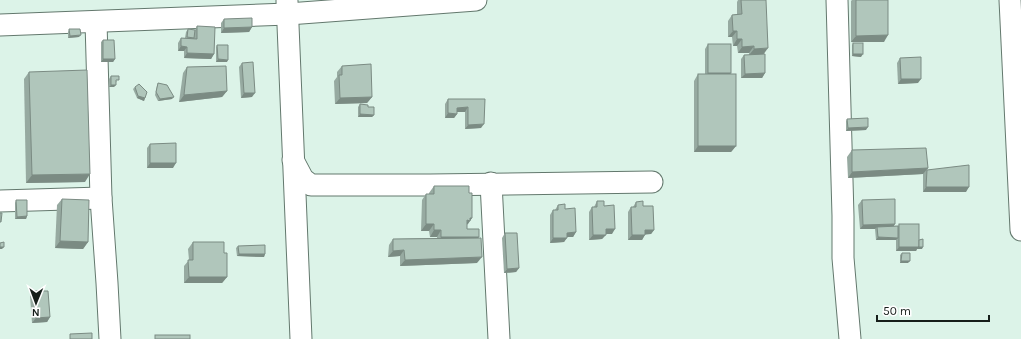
<svg xmlns="http://www.w3.org/2000/svg" width="1021" height="339" viewBox="0 0 1021 339" font-family="Karla,sans-serif">
<style>
.lines{fill:none;stroke-linecap:round;stroke-linejoin:round}
.minor-casing{stroke:#63786d;stroke-width:23}
.minor{stroke:#fff;stroke-width:21}
.wall{fill:#97aaa1}
.shaded-wall{fill:#7b8b83}
.building{fill:#b0c6bb;stroke:#7b8b83}
</style>
<rect width="100%" height="100%" fill="#dcf3e8"/>
<g class="lines">
<g class="minor-casing">
<g id="minor">
<path d="M 837,0 L 843,216 L 843,258 L 850,339"/>
<path d="M 1010,0 L 1021,230"/>
<path d="M 287,1 L 301,339"/>
<path d="M 96,22 L 101,198 L 107,283 L 110,339"/>
<path d="M 0,25 L 288,14 L 476,0"/>
<path d="M 293,160 L 303,179 L 311,185 L 430,185 L 652,182"/>
<path d="M 491,183 L 499,339"/>
<path d="M 0,201 L 101,198"/>
</g>
</g>
<use href="#minor" class="minor"/>
</g>
<g class="wall">
<path d="M 738,0 L 766,0 L 763,54 L 765,73 L 762,78 L 741,78 L 741,59 L 744,55 L 749,55 L 749,53 L 738,53 L 737,46 L 733,46 L 732,37 L 728,37 L 728,21 L 732,15 L 737,14 L 737,2 Z"/>
<path d="M 852,0 L 888,0 L 884,42 L 851,42 L 851,1 Z"/>
<path d="M 224,19 L 252,27 L 249,32 L 221,33 L 221,23 Z"/>
<path d="M 197,26 L 214,54 L 211,59 L 184,58 L 184,51 L 178,51 L 178,43 L 181,38 L 185,38 L 186,32 L 188,29 L 195,30 Z"/>
<path d="M 69,29 L 79,37 L 68,38 L 68,32 Z"/>
<path d="M 103,40 L 115,59 L 113,62 L 101,62 L 101,42 Z"/>
<path d="M 853,43 L 861,57 L 852,56 L 852,45 Z"/>
<path d="M 708,44 L 730,74 L 736,146 L 731,152 L 694,152 L 694,81 L 698,74 L 705,74 L 705,49 Z"/>
<path d="M 217,45 L 227,62 L 216,62 L 216,47 Z"/>
<path d="M 900,58 L 918,83 L 898,84 L 897,63 Z"/>
<path d="M 242,63 L 252,97 L 241,98 L 239,67 Z"/>
<path d="M 342,66 L 372,97 L 367,103 L 335,104 L 334,81 L 337,77 L 337,72 Z"/>
<path d="M 187,67 L 227,91 L 222,97 L 179,102 L 183,73 Z"/>
<path d="M 29,72 L 85,182 L 26,183 L 24,79 Z"/>
<path d="M 111,76 L 117,82 L 116,82 L 114,87 L 109,87 L 109,79 Z"/>
<path d="M 158,83 L 172,99 L 158,101 L 155,95 L 157,86 Z"/>
<path d="M 135,87 L 145,98 L 144,101 L 137,98 L 133,89 Z"/>
<path d="M 448,99 L 485,99 L 481,128 L 465,129 L 465,112 L 457,112 L 457,114 L 454,118 L 445,118 L 445,104 Z"/>
<path d="M 360,104 L 368,107 L 374,115 L 372,117 L 358,117 L 358,107 Z"/>
<path d="M 847,119 L 866,130 L 846,131 L 846,121 Z"/>
<path d="M 150,144 L 173,168 L 147,168 L 147,148 Z"/>
<path d="M 852,150 L 928,168 L 927,170 L 966,192 L 923,192 L 923,174 L 848,178 L 847,157 Z"/>
<path d="M 434,186 L 469,193 L 472,218 L 467,224 L 467,229 L 478,238 L 477,263 L 400,266 L 400,256 L 388,257 L 389,245 L 393,239 L 437,238 L 437,237 L 430,237 L 429,231 L 421,231 L 422,200 L 426,194 L 429,194 L 429,193 Z"/>
<path d="M 62,199 L 88,242 L 83,249 L 55,248 L 57,205 Z"/>
<path d="M 16,200 L 27,216 L 26,219 L 15,219 L 15,203 Z"/>
<path d="M 862,200 L 894,226 L 898,226 L 899,224 L 919,240 L 922,249 L 917,249 L 916,251 L 896,251 L 896,240 L 876,240 L 875,229 L 860,229 L 858,205 Z"/>
<path d="M 597,201 L 604,206 L 612,234 L 606,234 L 602,239 L 589,240 L 589,212 L 592,207 L 594,207 Z"/>
<path d="M 636,202 L 643,206 L 654,230 L 651,234 L 645,234 L 642,240 L 628,240 L 628,212 L 631,207 L 633,207 Z"/>
<path d="M 558,205 L 565,209 L 576,232 L 573,237 L 567,237 L 564,242 L 550,243 L 550,215 L 553,210 L 555,210 Z"/>
<path d="M 505,233 L 519,268 L 516,272 L 504,273 L 502,238 Z"/>
<path d="M 193,242 L 224,253 L 227,277 L 222,283 L 184,283 L 184,266 L 189,260 L 188,249 Z"/>
<path d="M 238,246 L 265,254 L 264,257 L 237,256 L 236,248 Z"/>
<path d="M 902,253 L 908,263 L 900,263 L 900,255 Z"/>
<path d="M 33,291 L 50,317 L 47,322 L 32,323 L 30,296 Z"/>
</g>
<g class="shaded-wall">
<path d="M 252,27 L 249,32 L 221,33 L 224,28 Z"/>
<path d="M 733,31 L 737,31 L 732,37 L 728,37 Z"/>
<path d="M 81,35 L 79,37 L 68,38 L 70,36 Z"/>
<path d="M 888,35 L 884,42 L 851,42 L 856,36 Z"/>
<path d="M 737,39 L 742,39 L 737,46 L 733,46 Z"/>
<path d="M 181,46 L 187,47 L 184,51 L 178,51 Z"/>
<path d="M 754,46 L 749,53 L 738,53 L 742,47 Z"/>
<path d="M 768,48 L 763,55 L 749,55 L 754,49 Z"/>
<path d="M 187,53 L 214,54 L 211,59 L 184,58 Z"/>
<path d="M 853,54 L 863,54 L 861,57 L 852,56 Z"/>
<path d="M 103,59 L 115,59 L 113,62 L 101,62 Z"/>
<path d="M 218,59 L 228,60 L 227,62 L 216,62 Z"/>
<path d="M 708,73 L 731,73 L 728,77 L 705,78 Z"/>
<path d="M 765,73 L 762,78 L 741,78 L 745,74 Z"/>
<path d="M 901,79 L 921,79 L 918,83 L 898,84 Z"/>
<path d="M 111,85 L 116,85 L 114,87 L 109,87 Z"/>
<path d="M 227,91 L 222,97 L 179,102 L 184,95 Z"/>
<path d="M 244,93 L 255,93 L 252,97 L 241,98 Z"/>
<path d="M 138,96 L 145,98 L 144,101 L 137,98 Z"/>
<path d="M 174,97 L 172,99 L 158,101 L 160,99 Z"/>
<path d="M 372,97 L 367,103 L 335,104 L 340,98 Z"/>
<path d="M 468,107 L 465,112 L 453,112 L 457,108 Z"/>
<path d="M 448,113 L 457,114 L 454,118 L 445,118 Z"/>
<path d="M 360,114 L 374,115 L 372,117 L 358,117 Z"/>
<path d="M 484,124 L 481,128 L 465,129 L 468,125 Z"/>
<path d="M 868,127 L 866,130 L 846,131 L 848,128 Z"/>
<path d="M 698,146 L 736,146 L 731,152 L 694,152 Z"/>
<path d="M 150,163 L 176,163 L 173,168 L 147,168 Z"/>
<path d="M 928,168 L 923,174 L 848,178 L 852,172 Z"/>
<path d="M 90,174 L 85,182 L 26,183 L 32,175 Z"/>
<path d="M 926,187 L 969,187 L 966,192 L 923,192 Z"/>
<path d="M 27,216 L 26,219 L 15,219 L 17,217 Z"/>
<path d="M 470,218 L 472,218 L 468,224 L 463,227 Z"/>
<path d="M 426,224 L 434,224 L 429,231 L 421,231 Z"/>
<path d="M 895,224 L 892,229 L 877,227 L 875,229 L 860,229 L 863,225 Z"/>
<path d="M 606,229 L 615,229 L 612,234 L 603,234 Z"/>
<path d="M 434,230 L 441,230 L 437,237 L 430,237 Z"/>
<path d="M 645,230 L 654,230 L 651,234 L 642,235 Z"/>
<path d="M 576,232 L 573,237 L 564,237 L 567,233 Z"/>
<path d="M 593,235 L 606,235 L 602,239 L 589,240 Z"/>
<path d="M 632,235 L 645,235 L 642,240 L 628,240 Z"/>
<path d="M 441,237 L 479,237 L 474,243 L 437,244 Z"/>
<path d="M 878,237 L 898,238 L 896,240 L 876,240 Z"/>
<path d="M 553,238 L 567,238 L 564,242 L 550,243 Z"/>
<path d="M 60,241 L 88,242 L 83,249 L 55,248 Z"/>
<path d="M 0,247 L 4,247 L 2,249 L 0,249 Z"/>
<path d="M 899,247 L 923,247 L 922,249 L 917,249 L 916,251 L 896,251 Z"/>
<path d="M 404,250 L 400,256 L 388,257 L 393,251 Z"/>
<path d="M 239,254 L 265,254 L 264,257 L 237,256 Z"/>
<path d="M 482,257 L 477,263 L 400,266 L 405,260 Z"/>
<path d="M 901,261 L 910,261 L 908,263 L 900,263 Z"/>
<path d="M 519,268 L 516,272 L 504,273 L 507,269 Z"/>
<path d="M 189,277 L 227,277 L 222,283 L 184,283 Z"/>
<path d="M 50,317 L 47,322 L 32,323 L 36,318 Z"/>
</g>
<g class="building">
<path d="M 741,0 L 766,0 L 768,48 L 754,49 L 754,46 L 742,47 L 742,39 L 737,39 L 737,31 L 733,31 L 732,15 L 742,14 Z"/>
<path d="M 856,0 L 888,0 L 888,35 L 856,36 Z"/>
<path d="M 252,18 L 252,27 L 224,28 L 224,19 Z"/>
<path d="M 197,26 L 215,27 L 214,54 L 187,53 L 187,47 L 181,46 L 181,38 L 197,39 Z"/>
<path d="M 69,29 L 80,29 L 81,35 L 70,36 Z"/>
<path d="M 188,29 L 195,30 L 194,38 L 187,37 Z"/>
<path d="M 103,40 L 114,40 L 115,59 L 103,59 Z"/>
<rect x="853" y="43" width="10" height="11"/>
<rect x="708" y="44" width="23" height="29"/>
<path d="M 217,45 L 228,45 L 228,60 L 218,59 Z"/>
<path d="M 765,54 L 765,73 L 745,74 L 744,55 Z"/>
<path d="M 921,57 L 921,79 L 901,79 L 900,58 Z"/>
<path d="M 253,62 L 255,93 L 244,93 L 242,63 Z"/>
<path d="M 371,64 L 372,97 L 340,98 L 339,75 L 342,75 L 342,66 Z"/>
<path d="M 226,66 L 227,91 L 184,95 L 187,67 Z"/>
<path d="M 87,70 L 90,174 L 32,175 L 29,72 Z"/>
<rect x="698" y="74" width="38" height="72"/>
<path d="M 111,76 L 119,76 L 119,80 L 116,80 L 116,85 L 111,85 Z"/>
<path d="M 158,83 L 167,85 L 174,97 L 160,99 L 156,92 Z"/>
<path d="M 139,84 L 147,92 L 145,98 L 138,96 L 135,87 Z"/>
<path d="M 448,99 L 485,99 L 484,124 L 468,125 L 468,107 L 457,108 L 457,114 L 448,113 Z"/>
<path d="M 360,104 L 368,105 L 368,107 L 374,107 L 374,115 L 360,114 Z"/>
<path d="M 868,118 L 868,127 L 848,128 L 847,119 Z"/>
<path d="M 176,143 L 176,163 L 150,163 L 150,144 Z"/>
<path d="M 926,148 L 928,168 L 852,172 L 852,150 Z"/>
<path d="M 969,165 L 969,187 L 926,187 L 927,170 Z"/>
<path d="M 434,186 L 469,186 L 469,193 L 472,193 L 472,218 L 470,218 L 470,221 L 467,220 L 467,229 L 479,229 L 479,237 L 441,237 L 441,230 L 434,230 L 434,224 L 426,224 L 426,194 L 434,194 Z"/>
<path d="M 62,199 L 89,200 L 88,242 L 60,241 Z"/>
<path d="M 895,199 L 895,224 L 863,225 L 862,200 Z"/>
<path d="M 16,200 L 27,200 L 27,216 L 17,217 Z"/>
<path d="M 597,201 L 604,201 L 604,206 L 614,205 L 615,229 L 606,229 L 606,235 L 593,235 L 592,207 L 597,207 Z"/>
<path d="M 643,201 L 643,206 L 653,206 L 654,230 L 645,230 L 645,235 L 632,235 L 631,207 L 636,207 L 636,202 Z"/>
<path d="M 565,204 L 565,209 L 575,208 L 576,232 L 567,233 L 567,238 L 553,238 L 553,210 L 558,210 L 558,205 Z"/>
<path d="M 0,213 L 2,213 L 1,222 L 0,222 Z"/>
<rect x="899" y="224" width="20" height="23"/>
<path d="M 898,226 L 898,238 L 878,237 L 877,227 Z"/>
<path d="M 505,233 L 517,233 L 519,268 L 507,269 Z"/>
<path d="M 481,238 L 482,257 L 405,260 L 404,250 L 393,251 L 393,239 Z"/>
<path d="M 923,239 L 923,247 L 918,247 L 919,247 L 919,240 Z"/>
<path d="M 4,242 L 4,247 L 0,247 L 0,243 Z"/>
<path d="M 193,242 L 224,242 L 224,253 L 227,253 L 227,277 L 189,277 L 188,260 L 193,260 Z"/>
<path d="M 265,245 L 265,254 L 239,254 L 238,246 Z"/>
<path d="M 902,253 L 910,253 L 910,261 L 901,261 Z"/>
<path d="M 33,291 L 48,291 L 50,317 L 36,318 Z"/>
<path d="M 92,333 L 92,339 L 70,339 L 70,334 Z"/>
<rect x="155" y="335" width="35" height="4"/>
</g>
<g transform="translate(36 303) rotate(181)" stroke="#ffffff" stroke-width="3" paint-order="stroke">
<path d="M0-3L7 15L0 10L-7 15Z" fill="#161e1a"/>
<text y="-6" font-size="11" font-weight="bold" text-anchor="middle" fill="#161e1a">N</text>
</g>
<path d="M877 315v6h112v-6" fill="none" stroke="#161e1a" stroke-width="2"/>
<text x="883" y="315" font-size="12" fill="#161e1a" stroke="#ffffff" stroke-width="3" paint-order="stroke">50 m</text>
</svg>
